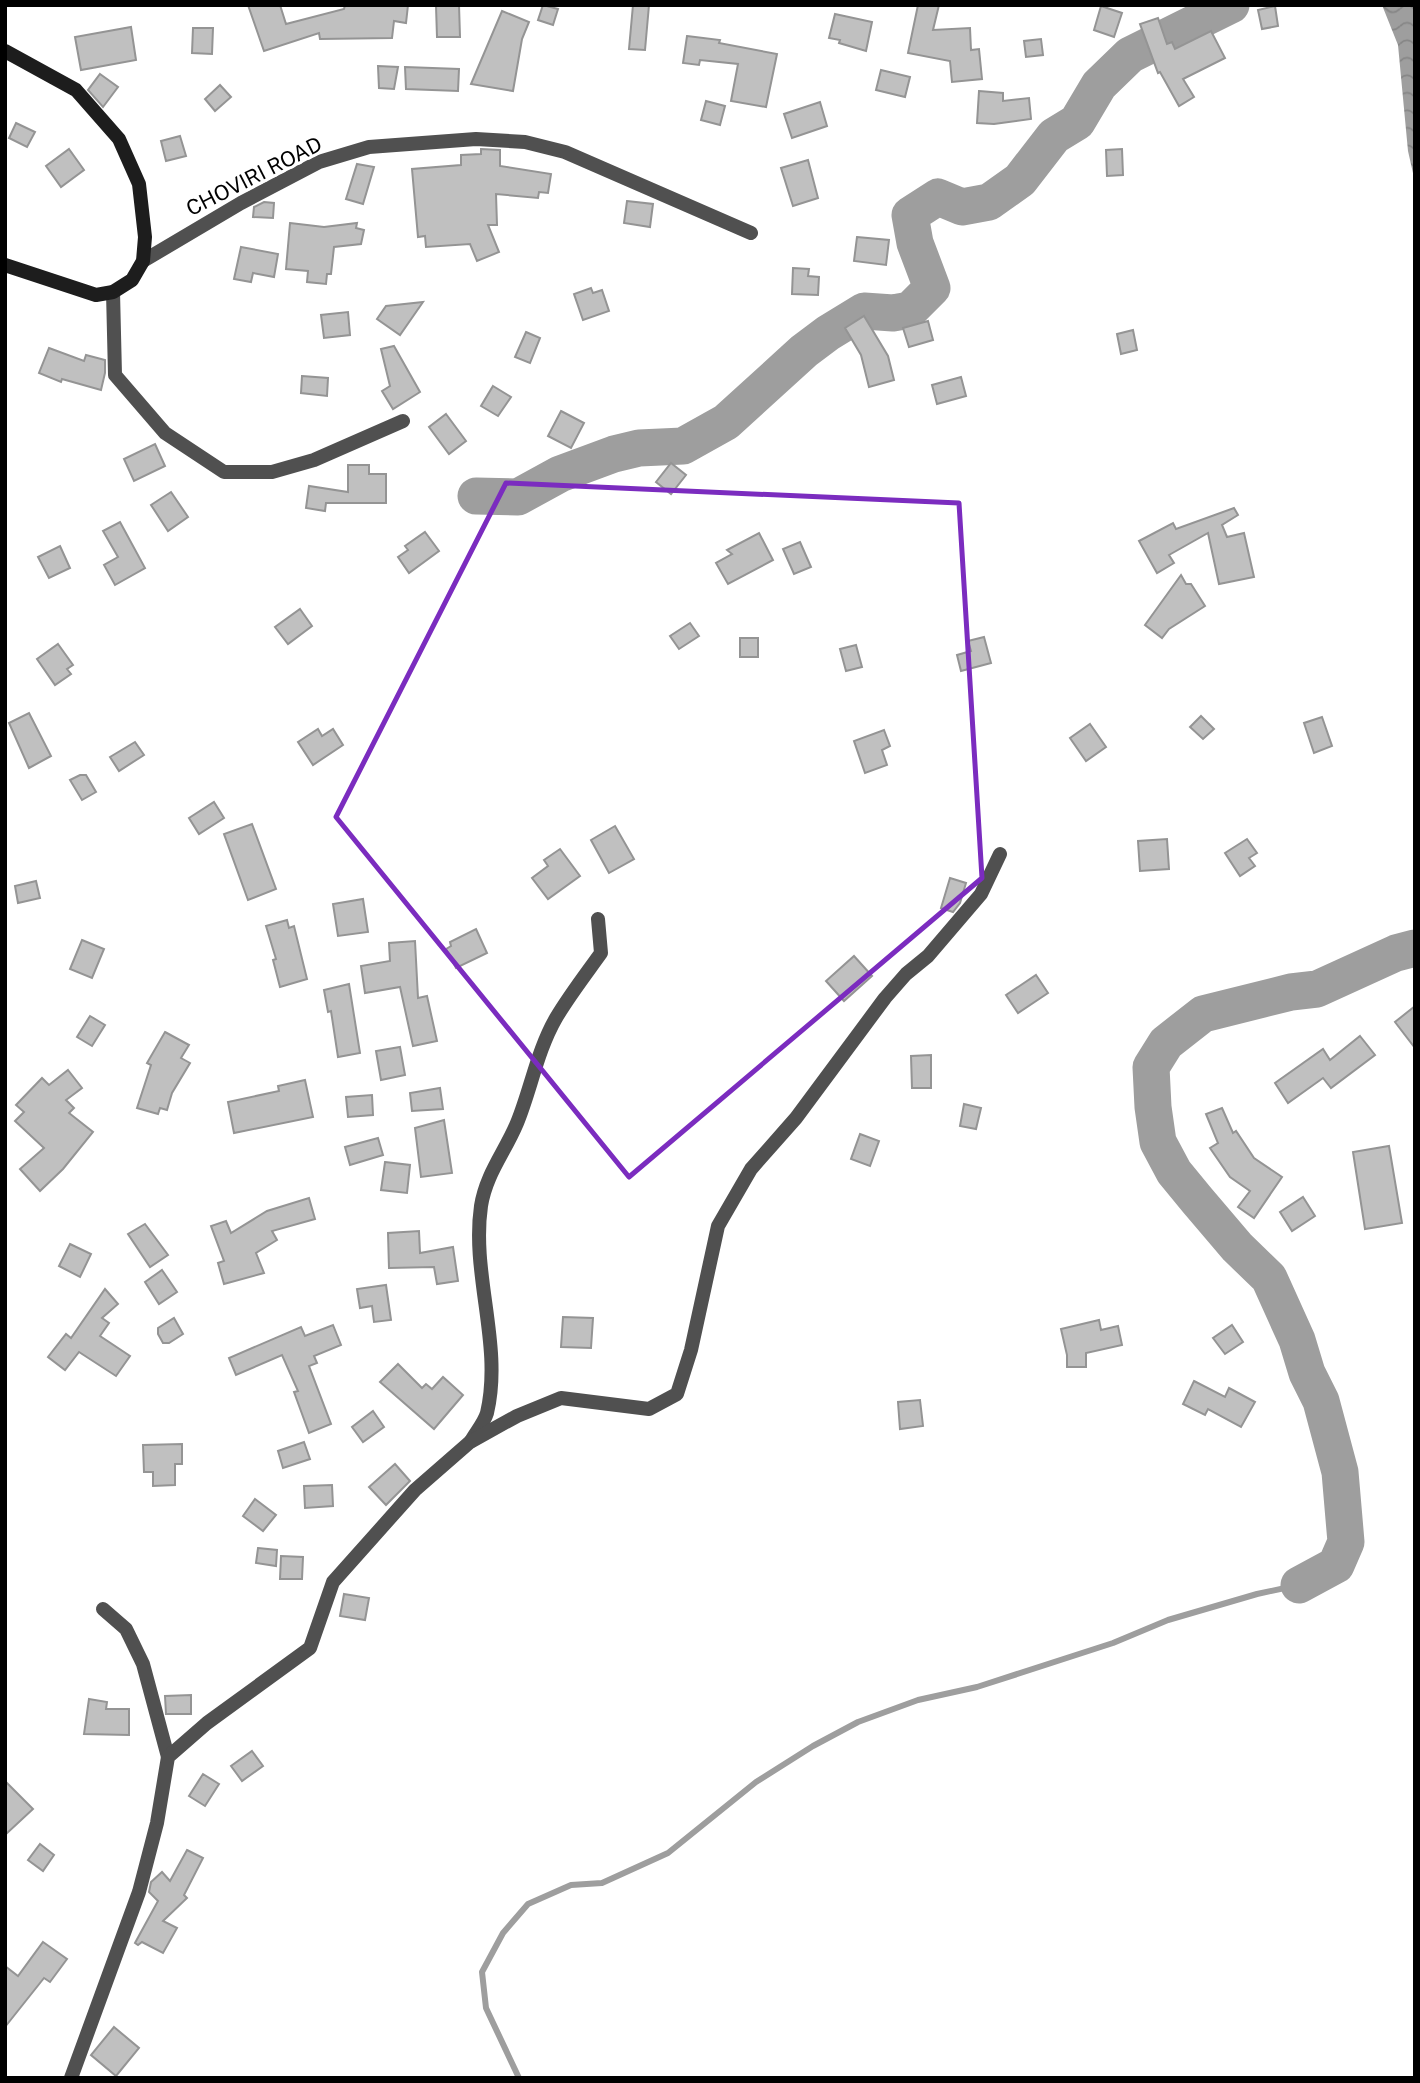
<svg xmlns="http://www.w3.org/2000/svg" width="1420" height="2083" viewBox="0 0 1420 2083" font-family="'Public Sans',sans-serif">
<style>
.water{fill:url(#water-waves)}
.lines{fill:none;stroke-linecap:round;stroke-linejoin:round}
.stream{stroke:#9e9e9e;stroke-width:6}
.river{stroke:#9e9e9e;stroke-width:37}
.building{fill:#c0c0c0;stroke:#949494;stroke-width:2}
.street{stroke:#505050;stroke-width:14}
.secondary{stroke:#1d1d1d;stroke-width:14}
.marked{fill:none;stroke:#7b2cbf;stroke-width:5;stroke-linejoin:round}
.labels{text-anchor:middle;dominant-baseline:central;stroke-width:6;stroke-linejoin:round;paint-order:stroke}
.street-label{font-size:21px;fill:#000;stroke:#fff}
</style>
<defs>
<pattern id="water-waves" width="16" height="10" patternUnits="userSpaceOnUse" patternTransform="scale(1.75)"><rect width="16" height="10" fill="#9e9e9e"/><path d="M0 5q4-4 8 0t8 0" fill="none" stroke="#868686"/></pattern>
</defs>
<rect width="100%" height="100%" fill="#fff"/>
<path class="water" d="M 1382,5 L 1415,5 L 1415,182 L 1408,151 L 1398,45 Z"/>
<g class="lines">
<path class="stream" d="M 519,2078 L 486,2008 L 482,1972 L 503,1933 L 528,1904 L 571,1885 L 602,1883 L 668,1853 L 756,1782 L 813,1746 L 858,1722 L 918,1700 L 977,1687 L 1113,1643 L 1168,1620 L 1257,1594 L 1299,1585"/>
<g class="river">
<path d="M 476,496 L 518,497 L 560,474 L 614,454 L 639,448 L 683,446 L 726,422 L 804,351 L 828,333 L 864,311 L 893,313 L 910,310 L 932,288 L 915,243 L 910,215 L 938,197 L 962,207 L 989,202 L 1020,180 L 1054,136 L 1077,122 L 1099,85 L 1130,55 L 1231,5"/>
<path d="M 1299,1585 L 1336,1565 L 1346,1542 L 1340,1472 L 1321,1401 L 1307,1373 L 1297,1340 L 1269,1278 L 1237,1247 L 1197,1200 L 1174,1172 L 1158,1142 L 1153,1107 L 1151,1067 L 1166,1043 L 1203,1014 L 1291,992 L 1317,989 L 1396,953 L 1415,948"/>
</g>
</g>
<g class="building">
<path d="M 248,5 L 280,5 L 286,24 L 344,9 L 345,5 L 408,5 L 406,23 L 394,21 L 392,38 L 320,39 L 319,33 L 264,51 Z"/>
<path d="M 459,5 L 460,37 L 437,37 L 436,6 Z"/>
<path d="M 543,5 L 558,9 L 553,25 L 538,20 Z"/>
<path d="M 633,5 L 649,5 L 645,50 L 629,49 Z"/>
<path d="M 918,5 L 939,5 L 933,30 L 970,28 L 971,50 L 979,49 L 982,79 L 952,82 L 950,61 L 908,53 Z"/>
<path d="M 1101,6 L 1122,13 L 1114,37 L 1094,30 Z"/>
<path d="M 1275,6 L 1278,26 L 1262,29 L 1258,10 Z"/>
<path d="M 502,11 L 529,22 L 522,39 L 513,91 L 471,84 Z"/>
<path d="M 835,14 L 872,22 L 866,51 L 839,43 L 840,40 L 829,38 Z"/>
<path d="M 1158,18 L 1167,44 L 1172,42 L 1175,49 L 1211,31 L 1225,58 L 1183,79 L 1194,97 L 1179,106 L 1160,72 L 1158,73 L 1140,24 Z"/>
<path d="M 131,27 L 136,60 L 81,70 L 75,37 Z"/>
<path d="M 193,28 L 213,28 L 212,54 L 192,53 Z"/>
<path d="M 687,36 L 720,40 L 719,43 L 777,54 L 766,107 L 731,101 L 738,64 L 700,60 L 699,65 L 683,63 Z"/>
<path d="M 1041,39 L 1043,55 L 1026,57 L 1024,41 Z"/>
<path d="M 378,66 L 398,67 L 394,89 L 379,88 Z"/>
<path d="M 405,67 L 459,69 L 458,91 L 406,89 Z"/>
<path d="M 881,70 L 910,77 L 905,97 L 876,90 Z"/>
<path d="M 100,74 L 118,87 L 103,107 L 88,90 Z"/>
<path d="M 220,85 L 231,97 L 215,111 L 205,99 Z"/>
<path d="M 979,91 L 1003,93 L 1003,101 L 1029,98 L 1031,119 L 994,124 L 977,123 Z"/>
<path d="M 706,101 L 725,106 L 720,125 L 701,120 Z"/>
<path d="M 820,102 L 827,126 L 792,138 L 784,114 Z"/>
<path d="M 16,123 L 35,132 L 27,147 L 9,138 Z"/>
<path d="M 180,136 L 186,156 L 166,161 L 161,141 Z"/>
<path d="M 69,149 L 84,170 L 61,187 L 46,166 Z"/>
<path d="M 481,149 L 500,150 L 500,166 L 551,174 L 548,193 L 539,192 L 538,198 L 496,194 L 497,225 L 488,225 L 499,252 L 477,261 L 470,244 L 426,247 L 425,236 L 418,237 L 412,169 L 461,165 L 461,155 L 481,154 Z"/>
<path d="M 1122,149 L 1123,175 L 1107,176 L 1106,150 Z"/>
<path d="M 808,160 L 818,198 L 793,206 L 781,168 Z"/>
<path d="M 357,164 L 374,167 L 363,204 L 346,199 Z"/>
<path d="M 627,201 L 653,204 L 650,227 L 624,223 Z"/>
<path d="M 264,202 L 274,203 L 273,218 L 253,217 L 254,207 Z"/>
<path d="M 290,223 L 324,227 L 357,223 L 356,228 L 364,230 L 361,244 L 334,247 L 331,274 L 327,274 L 326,284 L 307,282 L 308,271 L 286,269 Z"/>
<path d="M 857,237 L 889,240 L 886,265 L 854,261 Z"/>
<path d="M 241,247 L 278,254 L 274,277 L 253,273 L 251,282 L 234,279 Z"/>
<path d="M 793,268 L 809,269 L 808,276 L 819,277 L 818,295 L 792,294 Z"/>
<path d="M 591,288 L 593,293 L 602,290 L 609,311 L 583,320 L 574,294 Z"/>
<path d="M 423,302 L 400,335 L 377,319 L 386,306 Z"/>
<path d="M 348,312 L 350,335 L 324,338 L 321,315 Z"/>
<path d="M 864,316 L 888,356 L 894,380 L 869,387 L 861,355 L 845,328 Z"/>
<path d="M 928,321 L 933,340 L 909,347 L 903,328 Z"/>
<path d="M 1133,330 L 1137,350 L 1121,354 L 1117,334 Z"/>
<path d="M 526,332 L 540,338 L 530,363 L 515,357 Z"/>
<path d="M 394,346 L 420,392 L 393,409 L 382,391 L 390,386 L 381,349 Z"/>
<path d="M 49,348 L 84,361 L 86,355 L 105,360 L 105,373 L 101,390 L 62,379 L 61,382 L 39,373 Z"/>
<path d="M 302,376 L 328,378 L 327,396 L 301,393 Z"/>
<path d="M 961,377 L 966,396 L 937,404 L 932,385 Z"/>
<path d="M 493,386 L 511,397 L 498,416 L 481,406 Z"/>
<path d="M 561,411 L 584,423 L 571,448 L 548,436 Z"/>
<path d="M 446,414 L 466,441 L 449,454 L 429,427 Z"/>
<path d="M 155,444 L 165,466 L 134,481 L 124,459 Z"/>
<path d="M 671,463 L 686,475 L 671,494 L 656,482 Z"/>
<path d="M 348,465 L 369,465 L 369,474 L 386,474 L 386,503 L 326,503 L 325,511 L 306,508 L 309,486 L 348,492 Z"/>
<path d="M 171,492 L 188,517 L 168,531 L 151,505 Z"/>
<path d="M 1234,508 L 1238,515 L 1222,525 L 1227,537 L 1244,533 L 1254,577 L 1219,584 L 1208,533 L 1169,555 L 1174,563 L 1157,573 L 1139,541 L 1173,523 L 1176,529 Z"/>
<path d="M 120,522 L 145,568 L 115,585 L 104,565 L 118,557 L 103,531 Z"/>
<path d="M 425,532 L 439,551 L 409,573 L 398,557 L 408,550 L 405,546 Z"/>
<path d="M 759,533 L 773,560 L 728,584 L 716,563 L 732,554 L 727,550 Z"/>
<path d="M 800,542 L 811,567 L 794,574 L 783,549 Z"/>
<path d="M 60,546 L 70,568 L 49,578 L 38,557 Z"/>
<path d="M 1181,575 L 1186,584 L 1191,584 L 1205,606 L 1169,629 L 1162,638 L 1145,625 Z"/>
<path d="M 300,609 L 312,626 L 288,644 L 275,627 Z"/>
<path d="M 690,623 L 699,636 L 679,649 L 670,636 Z"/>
<path d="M 984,637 L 991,663 L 961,671 L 957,655 L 971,651 L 968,641 Z"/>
<rect x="740" y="638" width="18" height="19"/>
<path d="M 58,644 L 73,665 L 67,669 L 71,674 L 55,685 L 37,659 Z"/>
<path d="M 856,645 L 862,667 L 846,671 L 840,649 Z"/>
<path d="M 29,713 L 51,756 L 29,768 L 9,723 Z"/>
<path d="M 1201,716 L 1214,729 L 1203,739 L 1190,727 Z"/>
<path d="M 1322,717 L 1332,746 L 1314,753 L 1304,723 Z"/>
<path d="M 1090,724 L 1106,747 L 1086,761 L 1070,738 Z"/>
<path d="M 318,729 L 322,736 L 333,729 L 343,745 L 313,765 L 298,742 Z"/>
<path d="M 884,730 L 890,746 L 882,750 L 887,765 L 865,773 L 854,741 Z"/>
<path d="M 135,742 L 144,755 L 119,771 L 110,757 Z"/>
<path d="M 80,775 L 86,775 L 96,792 L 82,800 L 70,780 Z"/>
<path d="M 214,802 L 224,818 L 199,834 L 189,818 Z"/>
<path d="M 252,824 L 276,889 L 248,900 L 224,834 Z"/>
<path d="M 615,826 L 634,859 L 609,873 L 591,840 Z"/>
<path d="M 1167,839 L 1169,869 L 1140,871 L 1138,841 Z"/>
<path d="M 1247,839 L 1257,853 L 1249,858 L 1255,866 L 1240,876 L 1225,853 Z"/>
<path d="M 560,849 L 580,876 L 548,899 L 532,878 L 548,866 L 544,860 Z"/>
<path d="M 950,878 L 966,883 L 960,903 L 953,912 L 941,908 Z"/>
<path d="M 36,881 L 40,898 L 18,903 L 15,886 Z"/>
<path d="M 363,899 L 368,932 L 338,936 L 333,904 Z"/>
<path d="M 287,920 L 289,928 L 294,926 L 307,979 L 280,987 L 273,960 L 276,959 L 266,926 Z"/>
<path d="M 476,929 L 487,953 L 456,968 L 446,949 L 451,946 L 450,942 Z"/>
<path d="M 82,940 L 104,949 L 92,978 L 70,969 Z"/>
<path d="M 415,941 L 418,998 L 427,996 L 437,1041 L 413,1046 L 400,987 L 365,993 L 361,966 L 390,961 L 389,943 Z"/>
<path d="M 854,956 L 872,976 L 844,1001 L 826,981 Z"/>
<path d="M 1036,975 L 1048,993 L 1018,1013 L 1006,995 Z"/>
<path d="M 349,984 L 360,1053 L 338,1057 L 331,1011 L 328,1012 L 324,990 Z"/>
<path d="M 1415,1006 L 1415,1048 L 1395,1022 Z"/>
<path d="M 90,1016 L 105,1025 L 92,1046 L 77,1037 Z"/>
<path d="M 165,1032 L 189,1045 L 181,1058 L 190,1063 L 172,1093 L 167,1110 L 160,1108 L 158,1114 L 137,1108 L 151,1065 L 147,1063 Z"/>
<path d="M 1360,1036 L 1375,1055 L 1331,1088 L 1323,1078 L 1288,1103 L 1275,1083 L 1323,1049 L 1330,1060 Z"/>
<path d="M 400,1047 L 405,1075 L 381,1080 L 376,1051 Z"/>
<path d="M 931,1055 L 931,1088 L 912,1088 L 911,1056 Z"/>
<path d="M 68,1070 L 82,1088 L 66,1100 L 74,1108 L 69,1113 L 93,1132 L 63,1169 L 40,1191 L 20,1169 L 44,1148 L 15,1121 L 24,1112 L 16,1105 L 42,1078 L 49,1085 Z"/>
<path d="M 305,1080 L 313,1117 L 234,1133 L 228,1102 L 279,1091 L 278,1086 Z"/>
<path d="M 440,1088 L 443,1109 L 412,1111 L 410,1093 Z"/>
<path d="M 372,1095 L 373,1115 L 348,1117 L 346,1097 Z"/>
<path d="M 964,1104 L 981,1108 L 976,1129 L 960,1126 Z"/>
<path d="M 1222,1108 L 1233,1133 L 1236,1131 L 1254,1158 L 1282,1177 L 1254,1218 L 1238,1207 L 1250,1191 L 1230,1177 L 1210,1148 L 1218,1143 L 1206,1114 Z"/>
<path d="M 444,1120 L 452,1173 L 421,1177 L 415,1128 Z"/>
<path d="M 860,1134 L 879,1141 L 870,1166 L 851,1159 Z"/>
<path d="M 378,1138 L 383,1155 L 350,1165 L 345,1147 Z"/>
<path d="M 1389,1146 L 1402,1223 L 1365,1229 L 1353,1152 Z"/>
<path d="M 385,1162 L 410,1165 L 407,1193 L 381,1190 Z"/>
<path d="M 1303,1197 L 1315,1216 L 1292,1231 L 1280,1212 Z"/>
<path d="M 309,1198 L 315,1219 L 272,1231 L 277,1240 L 256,1253 L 264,1273 L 224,1284 L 218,1263 L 224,1261 L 211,1226 L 226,1221 L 231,1233 L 267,1211 Z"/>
<path d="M 145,1224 L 168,1255 L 150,1267 L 128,1234 Z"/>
<path d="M 419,1231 L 420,1253 L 453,1247 L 458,1281 L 437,1284 L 434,1267 L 389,1268 L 388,1233 Z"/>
<path d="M 70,1244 L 91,1254 L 80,1277 L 59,1266 Z"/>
<path d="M 162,1270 L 177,1292 L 159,1304 L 145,1282 Z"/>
<path d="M 386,1285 L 391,1320 L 374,1322 L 372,1306 L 360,1308 L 357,1289 Z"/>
<path d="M 105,1289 L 118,1304 L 102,1318 L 109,1323 L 100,1336 L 130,1356 L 116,1376 L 79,1352 L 65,1370 L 48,1357 L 66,1334 L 71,1338 Z"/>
<path d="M 563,1317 L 593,1318 L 591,1348 L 561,1347 Z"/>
<path d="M 174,1318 L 183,1334 L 169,1343 L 163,1343 L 158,1334 L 158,1328 Z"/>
<path d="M 1099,1320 L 1101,1330 L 1118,1326 L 1122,1345 L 1086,1353 L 1086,1367 L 1067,1367 L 1067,1355 L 1061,1329 Z"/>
<path d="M 333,1325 L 341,1345 L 314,1356 L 317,1363 L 309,1366 L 331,1424 L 309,1433 L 294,1392 L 298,1391 L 282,1355 L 236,1375 L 229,1358 L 301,1327 L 305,1336 Z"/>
<path d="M 1232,1325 L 1243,1342 L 1225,1354 L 1213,1338 Z"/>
<path d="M 398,1364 L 422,1388 L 426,1384 L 432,1389 L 443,1377 L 463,1395 L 434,1429 L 380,1382 Z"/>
<path d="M 1194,1381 L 1225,1397 L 1229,1388 L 1255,1402 L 1241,1427 L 1208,1409 L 1205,1415 L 1183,1404 Z"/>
<path d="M 920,1400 L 923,1426 L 900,1429 L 898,1402 Z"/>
<path d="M 373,1411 L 384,1427 L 363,1442 L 352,1427 Z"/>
<path d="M 304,1442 L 310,1459 L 283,1468 L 278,1451 Z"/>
<path d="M 182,1444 L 182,1464 L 175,1464 L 175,1485 L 153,1486 L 153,1472 L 144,1472 L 143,1445 Z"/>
<path d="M 395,1464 L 410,1481 L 386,1505 L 369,1487 Z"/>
<path d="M 332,1485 L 333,1506 L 305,1508 L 304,1486 Z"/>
<path d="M 255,1499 L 276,1515 L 263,1531 L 243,1516 Z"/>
<path d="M 258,1548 L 277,1550 L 276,1566 L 256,1563 Z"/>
<path d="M 281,1556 L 303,1557 L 302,1579 L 280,1579 Z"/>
<path d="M 344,1594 L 369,1598 L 365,1620 L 340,1616 Z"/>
<path d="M 191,1695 L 191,1714 L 166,1714 L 165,1696 Z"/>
<path d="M 89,1699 L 107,1702 L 106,1709 L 129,1709 L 129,1735 L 84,1734 Z"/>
<path d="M 252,1751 L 263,1766 L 242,1781 L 231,1766 Z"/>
<path d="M 203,1774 L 219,1784 L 205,1806 L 189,1796 Z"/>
<path d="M 5,1781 L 33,1809 L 5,1835 Z"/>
<path d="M 40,1844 L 54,1855 L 43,1871 L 28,1860 Z"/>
<path d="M 187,1850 L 203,1858 L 184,1895 L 187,1898 L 163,1921 L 177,1928 L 163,1953 L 142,1942 L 138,1945 L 135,1943 L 158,1901 L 149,1892 L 151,1882 L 162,1872 L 170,1881 Z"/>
<path d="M 43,1942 L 67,1959 L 50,1982 L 44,1978 L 5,2027 L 5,1966 L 18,1976 Z"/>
<path d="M 114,2027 L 139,2048 L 116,2076 L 91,2055 Z"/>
</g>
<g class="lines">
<g class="street">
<path d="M 143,261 L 241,203 L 319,162 L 369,147 L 476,139 L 525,142 L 565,152 L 751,233"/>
<path d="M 113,292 L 115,375 L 165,433 L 224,472 L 272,472 L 314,460 L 403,421"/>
<path d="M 471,1441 C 476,1432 484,1423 487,1413 C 503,1345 471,1275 481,1206 C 486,1174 505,1152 517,1123 C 531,1089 537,1051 556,1018 C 569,996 586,974 601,953 L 598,919"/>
<path d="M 103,1609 L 126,1629 L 143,1664 L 168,1757"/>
<path d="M 71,2078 L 139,1892 L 157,1823 L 168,1757 L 207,1723 L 310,1648 L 333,1582 L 415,1490 L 470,1442 L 517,1416 L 561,1398 L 649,1409 L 677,1394 L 691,1350 L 718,1226 L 751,1169 L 796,1118 L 885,998 L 906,974 L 928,956 L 981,894 L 1000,854"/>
</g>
<path class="secondary" d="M 5,51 L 76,90 L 119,139 L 139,184 L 145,237 L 143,261 L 132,280 L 113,292 L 96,295 L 5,265"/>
</g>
<path class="marked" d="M 506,483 L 959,503 L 982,878 L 629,1177 L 336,817 Z"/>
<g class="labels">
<g class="street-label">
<text transform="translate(254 176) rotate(-27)">CHOVIRI ROAD</text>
</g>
</g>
<rect width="1420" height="2083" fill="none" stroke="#000000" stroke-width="14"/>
</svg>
